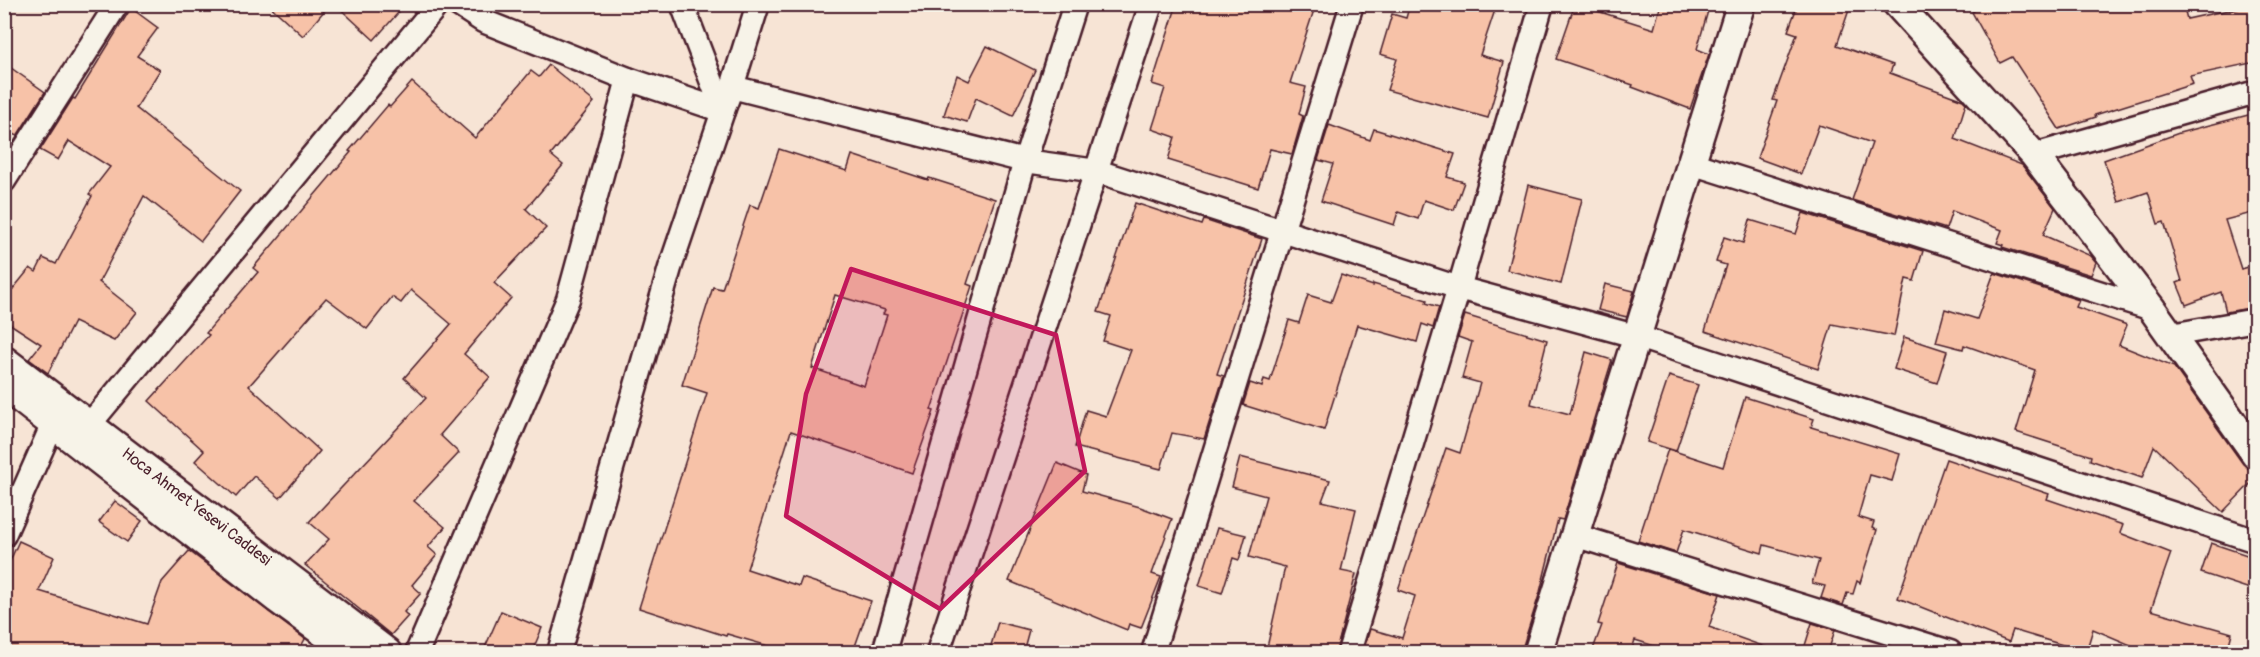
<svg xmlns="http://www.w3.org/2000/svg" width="2260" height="657" viewBox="0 0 2260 657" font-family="Pangolin,sans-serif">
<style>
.building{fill:#f7c2a8;stroke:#4a1f2b;stroke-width:1.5;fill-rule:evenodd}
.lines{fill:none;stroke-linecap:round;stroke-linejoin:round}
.minor-casing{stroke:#4a1f2b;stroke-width:27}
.tertiary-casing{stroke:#4a1f2b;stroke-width:32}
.minor{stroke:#f7f3e8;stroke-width:22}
.tertiary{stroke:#f7f3e8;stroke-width:27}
.marked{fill:#c2185b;fill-opacity:0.2;stroke:#c2185b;stroke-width:4.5;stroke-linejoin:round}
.labels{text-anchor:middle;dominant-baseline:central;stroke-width:6;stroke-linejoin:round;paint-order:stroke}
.street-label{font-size:16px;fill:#4a1f2b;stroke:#f7f3e8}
</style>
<rect width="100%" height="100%" fill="#f7e4d5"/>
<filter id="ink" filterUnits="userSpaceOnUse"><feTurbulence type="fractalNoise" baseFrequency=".0167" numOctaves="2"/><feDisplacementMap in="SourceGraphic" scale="12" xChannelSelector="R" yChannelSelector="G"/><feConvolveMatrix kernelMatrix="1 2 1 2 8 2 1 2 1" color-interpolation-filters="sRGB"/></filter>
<g filter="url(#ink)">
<g class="building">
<path d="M 268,4 L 330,4 L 303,36 Z"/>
<path d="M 335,4 L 406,4 L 374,40 Z"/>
<path d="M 1177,4 L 1297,4 L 1314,10 L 1290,83 L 1306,87 L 1299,114 L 1303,116 L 1292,154 L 1270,149 L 1258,188 L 1168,160 L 1175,137 L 1152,129 L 1165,88 L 1152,84 Z"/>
<path d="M 1410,4 L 1497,4 L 1480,55 L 1504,62 L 1488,118 L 1387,90 L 1397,59 L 1380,54 L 1392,14 L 1406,18 Z"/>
<path d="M 1575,4 L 1654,29 L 1661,4 L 1710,4 L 1697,49 L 1709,54 L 1690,109 L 1632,87 L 1633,85 L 1556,59 Z"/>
<path d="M 1798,4 L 1851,4 L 1837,45 L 1893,65 L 1890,73 L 1963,100 L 1966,103 L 1955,139 L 2022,165 L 2055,208 L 2043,235 L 2091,256 L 2096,262 L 2091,275 L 2002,247 L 2003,245 L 1997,243 L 2002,230 L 1952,211 L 1946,229 L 1852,200 L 1872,143 L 1819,125 L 1801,174 L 1757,158 L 1777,101 L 1773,100 L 1797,34 L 1788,31 Z"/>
<path d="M 1986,4 L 2183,4 L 2187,19 L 2256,4 L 2256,62 L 2190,76 L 2193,84 L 2095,115 L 2096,117 L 2059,129 L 2012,57 L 2000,63 L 1972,12 Z"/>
<path d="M 131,8 L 158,28 L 137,56 L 160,70 L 136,108 L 240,191 L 201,241 L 144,196 L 99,282 L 137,312 L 114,341 L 74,322 L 48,373 L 29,359 L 41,344 L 4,320 L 4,300 L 30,268 L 36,272 L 43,258 L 56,264 L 92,196 L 89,194 L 110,167 L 69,141 L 58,160 L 40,150 L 73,98 L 75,99 Z"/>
<path d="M 987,46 L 1035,70 L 1013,116 L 976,98 L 967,122 L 944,115 L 957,75 L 969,81 Z"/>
<path d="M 4,63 L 45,92 L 17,136 L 4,128 Z"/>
<path d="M 549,65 L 594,102 L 551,155 L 563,165 L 526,209 L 546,228 L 494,283 L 511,298 L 464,354 L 490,377 L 440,435 L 459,453 L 414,501 L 445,527 L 428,547 L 437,555 L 412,585 L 421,593 L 404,612 L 408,616 L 391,635 L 305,565 L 329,539 L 309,522 L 426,398 L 404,378 L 451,324 L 411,290 L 401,303 L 392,297 L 367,329 L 326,298 L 249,386 L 320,451 L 280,498 L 254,476 L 236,497 L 195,461 L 204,451 L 149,401 L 209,335 L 206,333 L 258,272 L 253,268 L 351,152 L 349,151 L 388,105 L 390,107 L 412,82 L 475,138 L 531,71 L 539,77 Z"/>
<path d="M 2256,113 L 2256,212 L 2225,220 L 2241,269 L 2256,265 L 2256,307 L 2226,312 L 2221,292 L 2186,305 L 2177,283 L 2182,281 L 2164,222 L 2158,224 L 2148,192 L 2119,202 L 2104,160 L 2179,133 Z"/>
<path d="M 1329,125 L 1370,140 L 1374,129 L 1455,154 L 1447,177 L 1464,182 L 1454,210 L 1424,200 L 1418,219 L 1398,212 L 1394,225 L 1321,201 L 1333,164 L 1318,160 Z"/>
<path d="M 779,149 L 847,171 L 852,155 L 928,180 L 929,178 L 995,199 L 967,284 L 972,286 L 931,410 L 934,411 L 912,473 L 791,431 L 747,569 L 799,586 L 802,578 L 871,601 L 853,652 L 770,652 L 772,647 L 727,634 L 726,636 L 639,608 L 707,393 L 682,385 L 713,287 L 722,289 L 750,205 L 759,208 ZM 835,295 L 885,310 L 883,314 L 887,315 L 864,386 L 812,368 Z"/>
<path d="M 1528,185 L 1582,199 L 1561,284 L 1507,270 Z"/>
<path d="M 1135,203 L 1202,225 L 1204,220 L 1262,239 L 1217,374 L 1224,376 L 1204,439 L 1172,433 L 1161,469 L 1075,447 L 1086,410 L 1106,416 L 1131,350 L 1103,341 L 1111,316 L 1098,312 Z"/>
<path d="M 1803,213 L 1923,251 L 1914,281 L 1906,279 L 1894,336 L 1832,324 L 1818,369 L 1705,331 L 1726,265 L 1716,262 L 1724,237 L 1743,243 L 1750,220 L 1796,234 Z"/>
<path d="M 1994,273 L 2079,300 L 2076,307 L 2127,325 L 2119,345 L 2174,367 L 2243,464 L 2249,469 L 2256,470 L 2256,478 L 2223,512 L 2154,446 L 2142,478 L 2090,460 L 2091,456 L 2016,432 L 2035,370 L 1964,345 L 1963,349 L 1936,342 L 1945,309 L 1977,319 Z"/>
<path d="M 1341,275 L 1373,286 L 1373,284 L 1427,300 L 1426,303 L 1439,307 L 1433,328 L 1422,324 L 1417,342 L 1357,325 L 1324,430 L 1243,405 L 1250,383 L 1262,387 L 1264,379 L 1270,381 L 1289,320 L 1299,323 L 1308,295 L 1331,302 Z"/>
<path d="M 1605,284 L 1634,291 L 1627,317 L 1598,310 Z"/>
<path d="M 1465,315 L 1547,340 L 1531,404 L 1570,414 L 1586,352 L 1612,360 L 1563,520 L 1558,519 L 1540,592 L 1521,652 L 1363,652 L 1370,629 L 1402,638 L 1415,596 L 1398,590 L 1446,448 L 1460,453 L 1480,383 L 1462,378 L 1472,342 L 1458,337 Z"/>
<path d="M 1904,337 L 1947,351 L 1937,383 L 1894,369 Z"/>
<path d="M 1669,376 L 1698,385 L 1676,451 L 1647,442 Z"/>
<path d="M 1745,397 L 1814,419 L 1811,427 L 1900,454 L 1892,481 L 1870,475 L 1858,517 L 1874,522 L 1872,528 L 1877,530 L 1860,583 L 1857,581 L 1853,594 L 1847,593 L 1843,605 L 1821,598 L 1825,586 L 1812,583 L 1819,560 L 1764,545 L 1762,553 L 1684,529 L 1676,553 L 1638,541 L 1668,449 L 1723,467 Z"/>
<path d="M 1240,457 L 1330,480 L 1322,501 L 1356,509 L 1341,571 L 1356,574 L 1336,652 L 1266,652 L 1285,567 L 1249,557 L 1266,496 L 1232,487 Z"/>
<path d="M 1946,459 L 2049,494 L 2047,499 L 2123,525 L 2120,533 L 2171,553 L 2151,610 L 2232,633 L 2227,652 L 2147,652 L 2093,629 L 2086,652 L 2013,630 L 2009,642 L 1898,598 Z"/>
<path d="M 1057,463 L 1086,475 L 1082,491 L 1140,507 L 1172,519 L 1152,574 L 1161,577 L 1141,628 L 1129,624 L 1127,630 L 1009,581 Z"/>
<path d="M 115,501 L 142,521 L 127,542 L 99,522 Z"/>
<path d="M 1217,528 L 1246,535 L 1239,560 L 1233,558 L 1222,593 L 1199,586 Z"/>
<path d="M 19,541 L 54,557 L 39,591 L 147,624 L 162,582 L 189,551 L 305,639 L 298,652 L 4,652 L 4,574 Z"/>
<path d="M 2211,543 L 2256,558 L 2256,591 L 2201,573 Z"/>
<path d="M 1618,563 L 1720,594 L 1709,627 L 1771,649 L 1771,652 L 1674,652 L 1635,640 L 1631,652 L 1592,652 L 1602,625 L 1598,624 Z"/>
<path d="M 501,611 L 542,628 L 532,652 L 483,652 Z"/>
<path d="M 998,622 L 1029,630 L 1023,652 L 989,652 Z"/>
<path d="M 1812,623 L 1835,630 L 1828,652 L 1803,652 Z"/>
</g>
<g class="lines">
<g class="minor-casing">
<g id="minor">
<path d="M 457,4 L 483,21 L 628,79 L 723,111 L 732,87 L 1025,161 L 1097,171 L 1459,288 L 1635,336 L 2256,541"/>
<path d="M 732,87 L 758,4"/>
<path d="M 2034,155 L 2256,92"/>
<path d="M 1691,163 L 2152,309"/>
<path d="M 4,181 L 117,4"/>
<path d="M 2171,335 L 2256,320"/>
<path d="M 90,424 L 438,4"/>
<path d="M 4,535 L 52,426"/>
<path d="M 1574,535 L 1950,652"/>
<path d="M 417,652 L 568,299 L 628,79"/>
<path d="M 559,652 L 670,268 L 723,111 L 682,4"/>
<path d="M 884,652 L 1025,161 L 1075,4"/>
<path d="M 938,652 L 1151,4"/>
<path d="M 1153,652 L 1352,4"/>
<path d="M 1349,652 L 1459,288 L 1542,4"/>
</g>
</g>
<g class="tertiary-casing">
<g id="tertiary">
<path d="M 1897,4 L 2034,155 L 2152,309 L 2256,455"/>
<path id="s1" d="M 4,360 L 387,652"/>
<path d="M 4,386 L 277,599 L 350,652"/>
<path d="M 1538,652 L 1741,4"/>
</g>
</g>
<use href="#minor" class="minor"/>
<use href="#tertiary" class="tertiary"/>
</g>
</g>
<path class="marked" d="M 851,269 L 1056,335 L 1085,471 L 940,609 L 786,516 L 806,394 Z"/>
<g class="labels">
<g class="street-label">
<text stroke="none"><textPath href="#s1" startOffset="242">Hoca Ahmet Yesevi Caddesi</textPath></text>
</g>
</g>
<rect width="2260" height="657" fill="none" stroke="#f7f3e8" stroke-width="24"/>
<rect x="12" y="12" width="2236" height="633" fill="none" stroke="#4a1f2b" stroke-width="2" filter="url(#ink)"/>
</svg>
